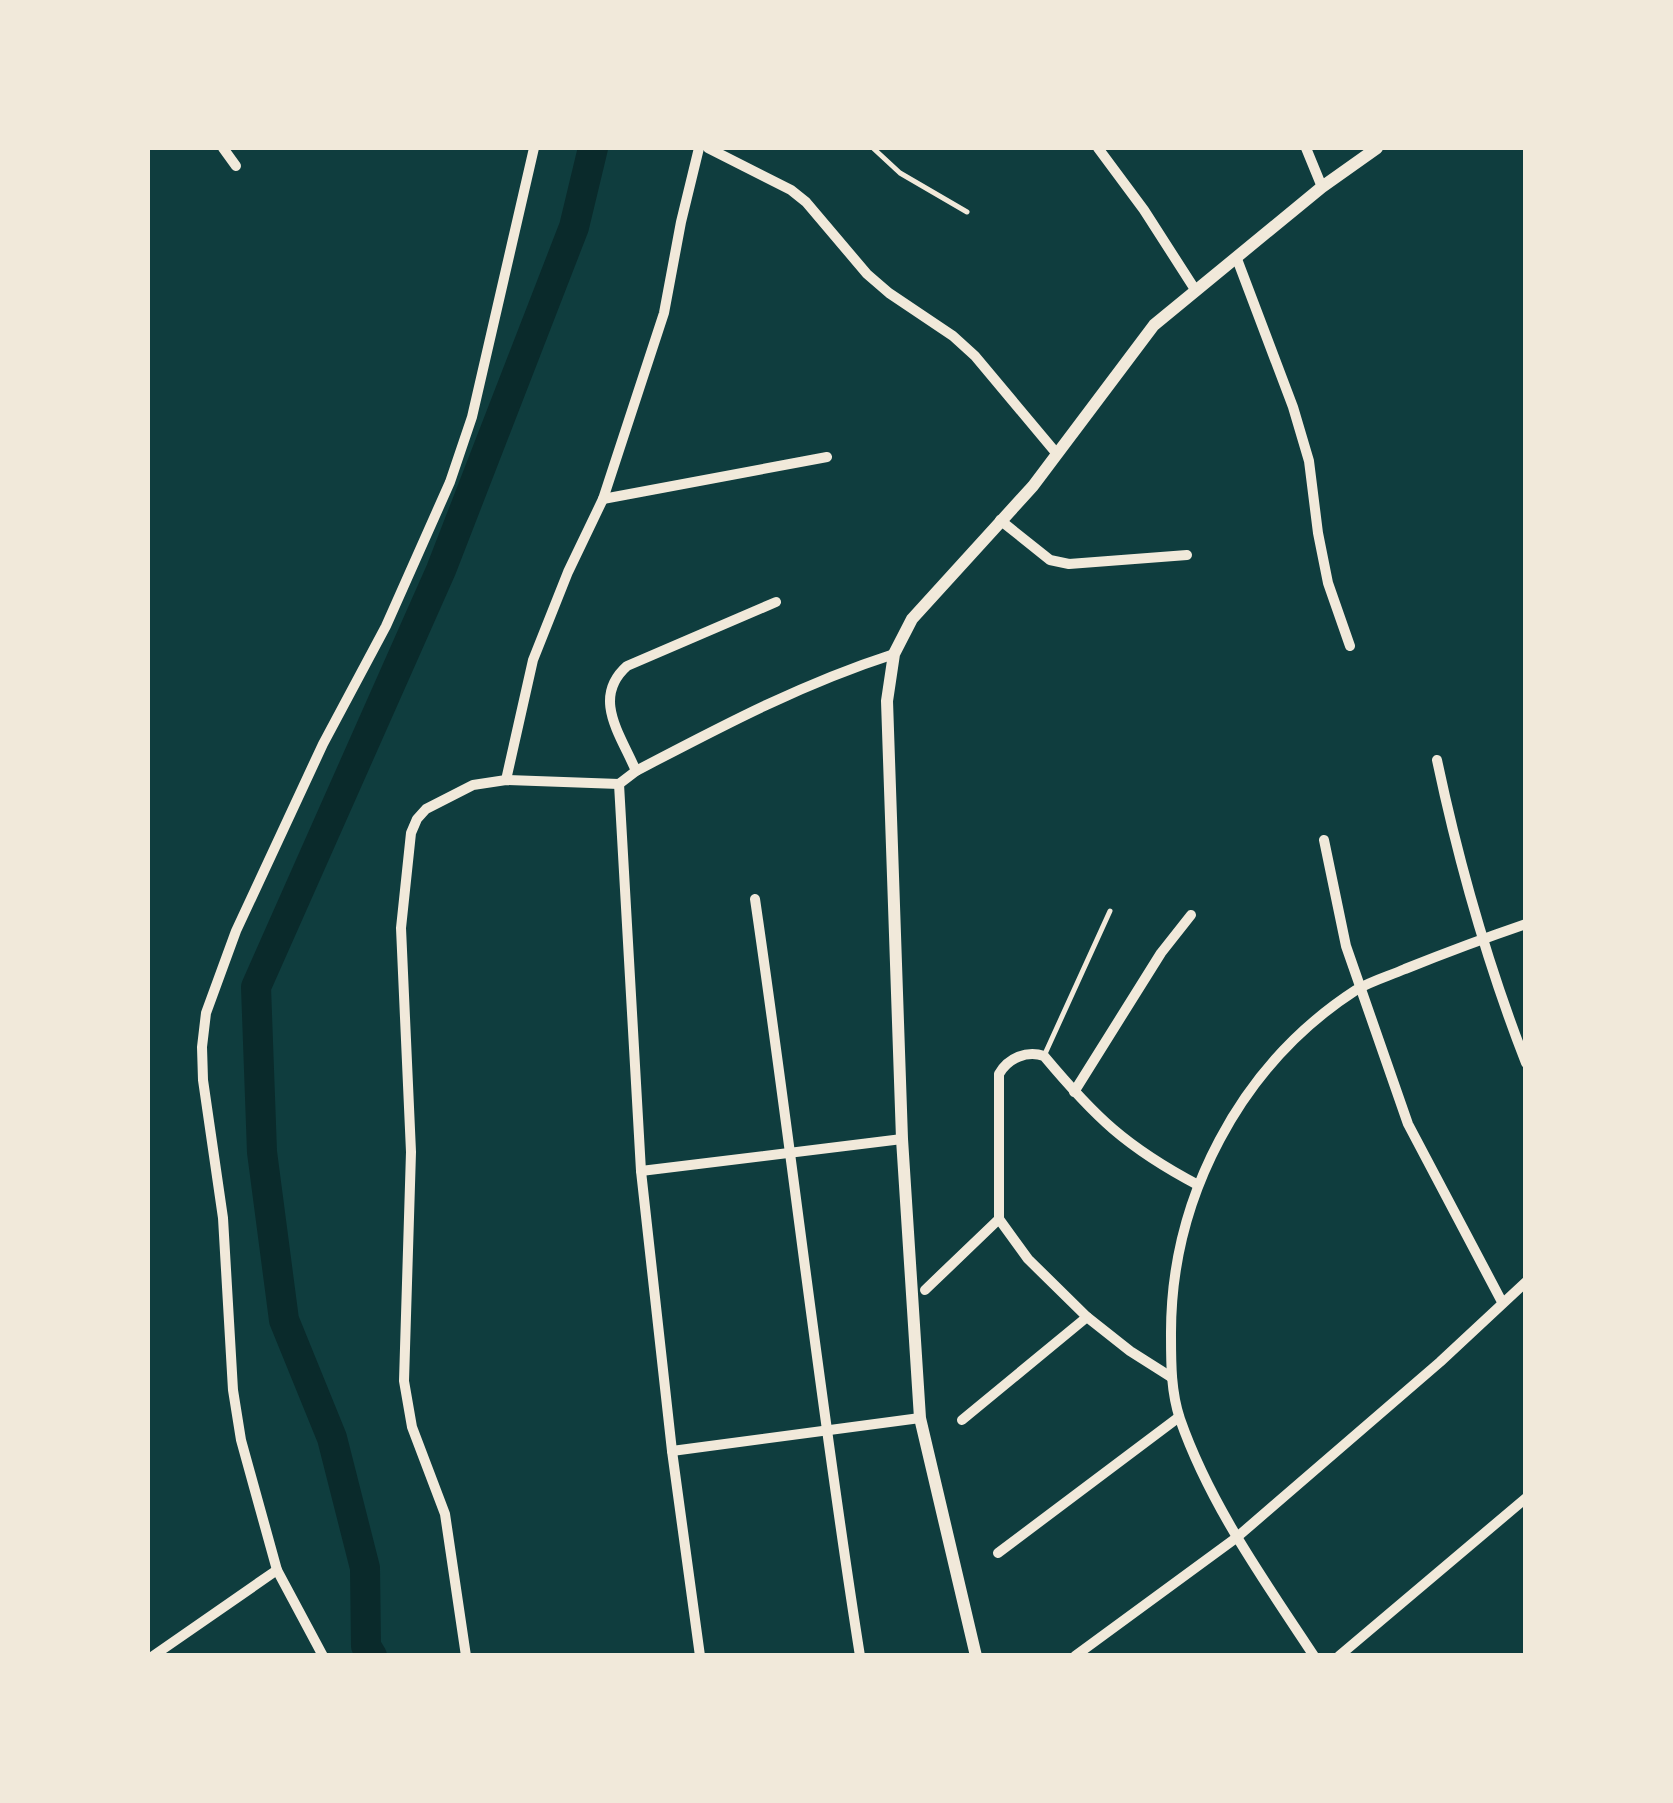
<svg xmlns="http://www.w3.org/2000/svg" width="1673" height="1803" viewBox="0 0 1673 1803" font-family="Manrope,sans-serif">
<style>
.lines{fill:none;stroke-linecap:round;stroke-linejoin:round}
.river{stroke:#0a2a2b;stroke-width:30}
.service{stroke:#f1e9da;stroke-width:5}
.minor{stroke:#f1e9da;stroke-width:10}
.tertiary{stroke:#f1e9da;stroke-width:12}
</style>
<rect width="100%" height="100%" fill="#0f3d3e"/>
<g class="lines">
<path class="river" d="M 372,1656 L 366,1646 L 365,1568 L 332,1438 L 284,1320 L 262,1152 L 256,987 L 441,570 L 574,227 L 593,148"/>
<g class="service">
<path d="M 873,148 L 900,173 L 967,212"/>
<path d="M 1044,1056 L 1110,911"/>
</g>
<g class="minor">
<path d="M 223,148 L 236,166"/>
<path d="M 708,148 L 791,190 L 806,202 L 867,274 L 889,293 L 953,336 L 975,356 L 1057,454"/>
<path d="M 1098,148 L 1144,210 L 1196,291"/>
<path d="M 1306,148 L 1322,187"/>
<path d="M 1237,259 L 1293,407 L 1309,461 L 1318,533 L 1328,583 L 1350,646"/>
<path d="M 603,499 L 827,457"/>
<path d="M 1000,520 L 1050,560 L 1069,564 L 1187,555"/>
<path d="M 1437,760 C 1459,864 1487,963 1526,1063"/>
<path d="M 636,771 C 621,735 591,698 627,666 L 776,602"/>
<path d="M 506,780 L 533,660 L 568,572 L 603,499 L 664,313 L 681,222 L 699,148"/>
<path d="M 619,784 L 641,1171 L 672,1451 L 700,1656"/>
<path d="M 1324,840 L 1346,946 L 1408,1124 L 1502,1302"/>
<path d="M 755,899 C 792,1151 820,1404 860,1656"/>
<path d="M 1074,1092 L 1161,953 L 1191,915"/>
<path d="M 641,1171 L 902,1139"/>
<path d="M 925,1290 L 999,1219"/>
<path d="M 1171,1377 L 1130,1351 L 1087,1317 L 1028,1259 L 999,1219 L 999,1074 C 1008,1058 1027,1050 1044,1056 C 1095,1117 1126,1147 1198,1185"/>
<path d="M 962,1420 L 1087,1317"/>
<path d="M 672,1451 L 920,1418"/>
<path d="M 998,1553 L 1179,1417"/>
<path d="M 153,1656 L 277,1570"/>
<path d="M 323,1656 L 277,1570 L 241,1440 L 233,1390 L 223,1218 L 203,1080 L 202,1047 L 206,1013 L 236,931 L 323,744 L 386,626 L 450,482 L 472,417 L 534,148"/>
<path d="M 466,1656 L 445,1514 L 412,1427 L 404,1381 L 411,1152 L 401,928 L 411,833 L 417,819 L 426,809 L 473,785 L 506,780 L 619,784 L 636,771 C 722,726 801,684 894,654"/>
<path d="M 1075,1656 L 1236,1538 L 1440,1362 L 1526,1282"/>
<path d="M 1314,1656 C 1264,1580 1210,1505 1180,1419 C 1171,1392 1171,1364 1171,1336 C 1170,1199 1240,1065 1356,990 C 1371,981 1389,976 1405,969 C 1445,953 1485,938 1526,924"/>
<path d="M 1339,1656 L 1526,1498"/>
</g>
<path class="tertiary" d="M 976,1656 L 920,1418 L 902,1139 L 887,701 L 894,654 L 912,619 L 1033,486 L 1154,325 L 1322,187 L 1377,148"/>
</g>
<rect width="1673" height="1803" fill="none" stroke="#f1e9da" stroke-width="300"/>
</svg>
